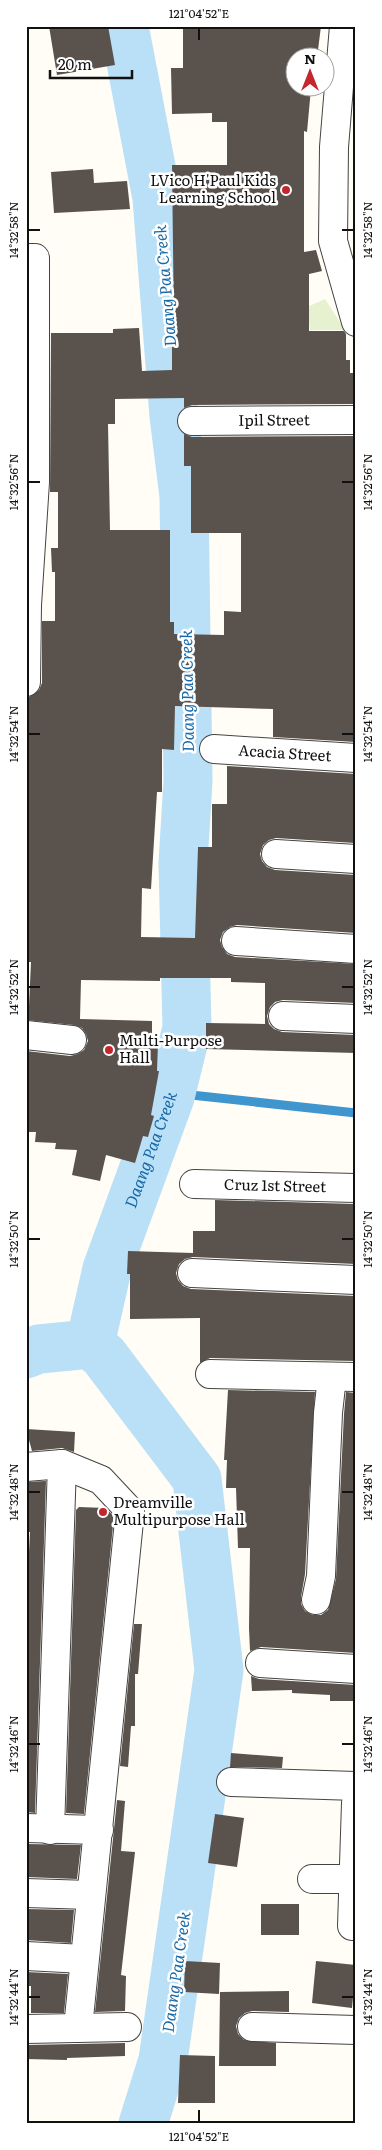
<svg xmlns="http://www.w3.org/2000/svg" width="382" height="2150" font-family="Literata,serif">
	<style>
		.pitch { fill: #e6f2cf }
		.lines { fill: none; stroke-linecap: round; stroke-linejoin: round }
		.stream { stroke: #3f96cf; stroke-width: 9 }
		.river { stroke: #b9e0f7; stroke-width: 49 }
		.building { fill: #5a524d }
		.minor-casing { stroke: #444; stroke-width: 30 }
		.minor { stroke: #fff; stroke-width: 28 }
		.ticks { fill: none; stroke: #111; stroke-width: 2 }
		.poi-dot { fill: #c4262e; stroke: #fff; stroke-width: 2 }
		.labels { text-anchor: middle; stroke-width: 5; stroke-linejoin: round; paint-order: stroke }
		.poi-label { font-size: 15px; fill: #111; stroke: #fff; text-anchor: start }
		.street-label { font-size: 15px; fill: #111; stroke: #fff }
		.water-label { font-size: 16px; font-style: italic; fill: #1768a6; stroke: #fff }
		.neatline { fill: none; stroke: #111; stroke-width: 2 }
		.ticks-label { font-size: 12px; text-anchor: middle; fill: #111 }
	</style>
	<rect width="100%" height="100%" fill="#fffdf5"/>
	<path class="pitch" d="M325,299L345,330H310L307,307Z"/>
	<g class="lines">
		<path class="stream" d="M170,1097L182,1094L356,1113"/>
		<g class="river">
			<path id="s1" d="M90,1344L107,1269L170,1097L187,1028L183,863L188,781L184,496L174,416L157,198L124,26"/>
			<path d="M90,1344L104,1356L197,1479L219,1670L163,2060L143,2124"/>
			<path d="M26,1354L39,1349L90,1344"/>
		</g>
	</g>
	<path class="building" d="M49,26H108L115,65L57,75Z
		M183,26H321L317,58H294V88H311L307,132L304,131V252L316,250L322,271L309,274V331H344L346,334V360H350V373H355L356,404L192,405L184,408V398L115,399V424H108L110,530H170V622H174V634L224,635V611L241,612V533H191V466H184V434L192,437L356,436V742L273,737V709L175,706L174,750L162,749V792H157L151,889L142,888L141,937L195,938L198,847H212V804H227V766L356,774L355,843L276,838L269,840L263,845L260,854L262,861L267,867L275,870L356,875V933L237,925L230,927L223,932L220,940L222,947L227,954L235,957L356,964V1003L283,1000L275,1002L270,1007L267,1016L269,1024L274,1029L282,1032L356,1035V1053L206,1049V1023L265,1024V983L231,982V978H160V981L81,980L80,1019L152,1021V1042L158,1043L157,1071H159L151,1115L154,1116L148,1137L143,1136L135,1163L106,1155L100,1181L72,1175L77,1150L55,1149L56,1143L35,1142L36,1132H26V1051L70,1056L78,1054L84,1050L88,1041L86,1034L82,1028L74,1025L26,1020V1006H29L31,962H26L27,703L29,697L39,690L42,683V621H55V572H52L51,548H58V492H50L51,333H113V329L139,328L142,371L172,370V327H174L172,165H227V122H212V113L172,114L171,68H183Z
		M93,169L94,183L127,181L130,209L54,213L51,172Z
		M215,1200L355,1204L356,1264L193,1257L185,1259L179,1264L176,1273L178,1280L183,1286L191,1289L356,1296V1361L210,1358L200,1363V1318L130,1319V1274H127L128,1251L193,1253V1231H215Z
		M228,1390L315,1392L305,1574L301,1597V1604L305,1611L313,1615H321L328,1610L336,1579L344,1414L346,1392L356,1393V1653L261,1647L250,1651L249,1628L250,1548H238L236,1488H226L227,1460H224Z
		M26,1429L75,1432L74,1452L62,1448L32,1451Z
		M46,1481L35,1813L26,1812L29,1659H26V1613L30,1532H27L26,1482Z
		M79,1507L105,1508L114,1516L84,1814L66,1813L76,1510Z
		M134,1624H142L138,1674H135V1726H131L128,1767L120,1766Z
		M251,1676L259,1679L356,1685V1701H330V1695L292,1693V1690L252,1691Z
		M231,1753L283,1757L282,1768L230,1767Z
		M117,1800L125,1801L121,1851L135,1852L121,1975L126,1976L125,2011L95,2012Z
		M215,1814L244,1818L237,1867L208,1863Z
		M26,1844L81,1845L77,1879L26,1877Z
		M261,1904H299V1935H261Z
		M26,1909L74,1910L71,1943L26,1940Z
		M185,1961L220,1963L219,1994L184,1992Z
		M316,1961L356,1965L352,2008L312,2003Z
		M26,1972L68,1974L64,2013H31V1986H26Z
		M289,1991V2012L252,2011L245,2013L239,2018L236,2026L238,2034L244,2040L276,2043V2066H219L220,1992Z
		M125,2043V2056L67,2058V2060L26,2059V2045Z
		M180,2055L215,2056V2103H178Z"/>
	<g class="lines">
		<g class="minor-casing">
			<g id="minor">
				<path d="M344,26L334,147L333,241L356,322"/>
				<path d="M26,258H35V482L27,605L26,682"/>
				<path id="s2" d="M192,421L356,420"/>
				<path id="s3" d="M214,749L356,758"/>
				<path d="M276,854L356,859"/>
				<path d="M236,941L356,949"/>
				<path d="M283,1016L356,1019"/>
				<path d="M26,1035L72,1040"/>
				<path id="s4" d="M194,1184L356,1188"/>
				<path d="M192,1273L356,1280"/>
				<path d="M210,1374L356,1377"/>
				<path d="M26,1467L62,1464L101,1480L130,1511L78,2028"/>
				<path d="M316,1600L321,1576L328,1413L332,1377"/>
				<path d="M260,1663L356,1669"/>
				<path d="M231,1782L356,1786"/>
				<path d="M26,1828L99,1830"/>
				<path d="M50,1830L62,1464"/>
				<path d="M312,1879H356"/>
				<path d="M26,1893L90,1895"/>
				<path d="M352,1926L356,1803"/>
				<path d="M26,1956L84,1959"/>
				<path d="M252,2027L356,2030"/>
				<path d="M26,2029L127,2027"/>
			</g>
		</g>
		<use href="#minor" class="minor"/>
	</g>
	<path class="ticks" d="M199,28V40M28,230H40M342,230H354M28,482H40M342,482H354M28,734H40M342,734H354M28,987H40M342,987H354M28,1239H40M342,1239H354M28,1492H40M342,1492H354M28,1744H40M342,1744H354M28,1997H40M342,1997H354M199,2110V2122"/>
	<g class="poi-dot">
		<circle cx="286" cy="190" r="5"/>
		<circle cx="109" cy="1050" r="5"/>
		<circle cx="103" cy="1512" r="5"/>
	</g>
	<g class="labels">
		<g class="poi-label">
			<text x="276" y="186" text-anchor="end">LVico H'Paul Kids<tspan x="276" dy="17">Learning School</tspan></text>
			<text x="119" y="1046">Multi-Purpose<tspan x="119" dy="17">Hall</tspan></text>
			<text x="113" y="1508">Dreamville<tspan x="113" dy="17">Multipurpose Hall</tspan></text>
		</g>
		<g class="street-label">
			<text dy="5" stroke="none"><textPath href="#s2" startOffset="82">Ipil Street</textPath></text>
			<text dy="5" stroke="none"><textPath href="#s3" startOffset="71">Acacia Street</textPath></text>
			<text dy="5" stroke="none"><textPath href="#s4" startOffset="81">Cruz 1st Street</textPath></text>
		</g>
		<g class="water-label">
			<text transform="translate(165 286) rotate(-95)" y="6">Daang Paa Creek</text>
			<text transform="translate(187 691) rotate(-91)" y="6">Daang Paa Creek</text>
			<text dy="6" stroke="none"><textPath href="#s1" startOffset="204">Daang Paa Creek</textPath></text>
			<text transform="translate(176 1972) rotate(-82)" y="6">Daang Paa Creek</text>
		</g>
	</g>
	<rect width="382" height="2150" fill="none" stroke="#ffffff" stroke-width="55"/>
	<g transform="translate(310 72)"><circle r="24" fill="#ffffff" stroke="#a0a0a0"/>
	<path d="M0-4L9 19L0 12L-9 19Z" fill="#c4262e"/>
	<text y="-8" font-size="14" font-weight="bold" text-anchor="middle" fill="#111111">N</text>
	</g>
	<path d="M50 70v8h82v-8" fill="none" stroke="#111111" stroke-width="2.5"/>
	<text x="58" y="70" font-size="15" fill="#111111" stroke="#ffffff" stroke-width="4" paint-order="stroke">20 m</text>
	<rect x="28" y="28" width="326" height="2094" class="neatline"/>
	<g class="ticks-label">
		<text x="199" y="18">121°04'52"E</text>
		<text transform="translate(14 230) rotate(-90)" y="4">14°32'58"N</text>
		<text transform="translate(368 230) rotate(-90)" y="4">14°32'58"N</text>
		<text transform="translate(14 482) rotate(-90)" y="4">14°32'56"N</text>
		<text transform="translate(368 482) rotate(-90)" y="4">14°32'56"N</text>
		<text transform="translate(14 734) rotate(-90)" y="4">14°32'54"N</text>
		<text transform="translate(368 734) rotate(-90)" y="4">14°32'54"N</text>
		<text transform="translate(14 987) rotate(-90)" y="4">14°32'52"N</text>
		<text transform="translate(368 987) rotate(-90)" y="4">14°32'52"N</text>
		<text transform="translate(14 1239) rotate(-90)" y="4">14°32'50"N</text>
		<text transform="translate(368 1239) rotate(-90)" y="4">14°32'50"N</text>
		<text transform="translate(14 1492) rotate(-90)" y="4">14°32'48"N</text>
		<text transform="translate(368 1492) rotate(-90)" y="4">14°32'48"N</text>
		<text transform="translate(14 1744) rotate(-90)" y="4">14°32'46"N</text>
		<text transform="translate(368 1744) rotate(-90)" y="4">14°32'46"N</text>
		<text transform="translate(14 1997) rotate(-90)" y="4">14°32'44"N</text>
		<text transform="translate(368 1997) rotate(-90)" y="4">14°32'44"N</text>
		<text x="199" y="2141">121°04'52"E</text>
	</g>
</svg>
